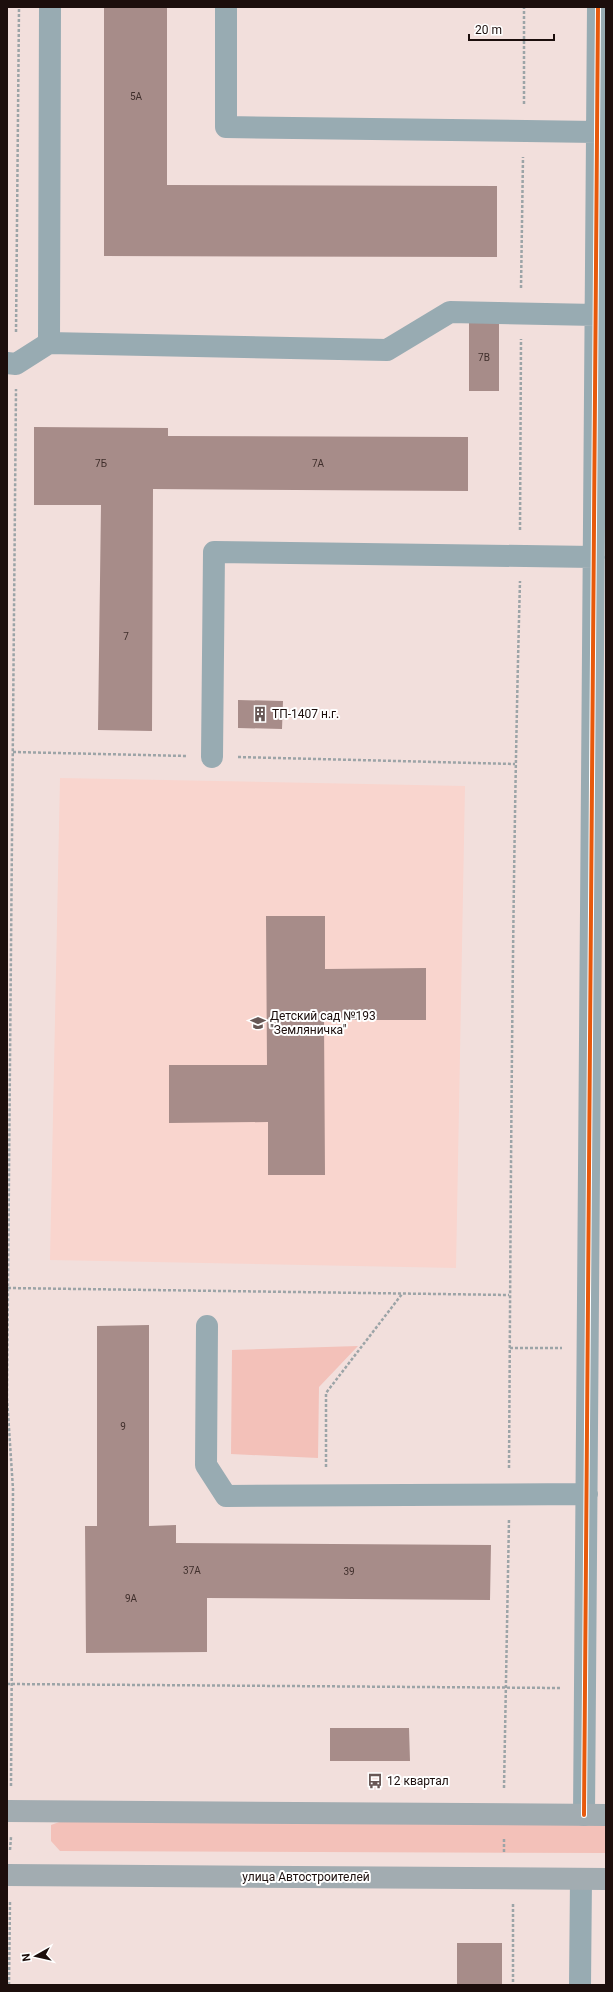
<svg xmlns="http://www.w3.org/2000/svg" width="613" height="1992" font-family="Roboto,sans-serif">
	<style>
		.built { fill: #f9d5ce }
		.green { fill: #f3c1b9 }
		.building { fill: #a78c89 }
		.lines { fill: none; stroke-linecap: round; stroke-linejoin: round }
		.path { stroke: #9ca4a7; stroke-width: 2.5; stroke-dasharray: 3 2; stroke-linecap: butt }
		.minor { stroke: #98abb2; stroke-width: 22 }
		.major { stroke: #a2acb1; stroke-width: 22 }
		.cycleway-casing { stroke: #fff; stroke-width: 6 }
		.cycleway { stroke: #e8590c; stroke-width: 4 }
		.labels { text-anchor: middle; stroke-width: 4; stroke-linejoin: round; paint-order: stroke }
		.number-label { font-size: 10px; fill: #3f2e2b }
		.poi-label { font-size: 12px; fill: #1c0e0c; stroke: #fff; text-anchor: start }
		.street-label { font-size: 12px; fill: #1c0e0c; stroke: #fff }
	</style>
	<rect width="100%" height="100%" fill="#f2dfdc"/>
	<path class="built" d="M60,778L465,786L456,1268L50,1260Z"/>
	<path class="green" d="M358,1346L319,1387L318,1458L231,1454L232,1350Z
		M62,1821L606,1825V1853L60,1851L51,1841V1825Z"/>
	<path class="building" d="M104,7H167V185L497,186V257L104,256Z
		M469,323H499V391H469Z
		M34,427L168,428V436L468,437V491L153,489L152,731L98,730L101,505H34Z
		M238,700L283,701L282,729L238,728Z
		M266,916H325V969L426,968V1020H324L325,1175H268V1122L169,1123V1065H267Z
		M149,1325V1526L176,1525V1543L491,1545L490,1600L207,1598V1652L86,1653L85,1526H97V1326Z
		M330,1728H409L410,1761H330Z
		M457,1943H502V1985H457Z"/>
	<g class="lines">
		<path class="path" d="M524,104V7
			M521,288L523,157
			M16,332L19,7
			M520,530L521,339
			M13,752L187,756
			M238,757L515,764
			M8,1288L509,1295
			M510,1348H562
			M326,1467V1393L402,1294
			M509,1468C511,1173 512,877 520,581
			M7,1684L560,1688
			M11,1786L13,1489L7,1398L16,389
			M504,1788L509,1519
			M10,1850L11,1837
			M504,1852V1839
			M513,1904V1985
			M9,1985L10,1901"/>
		<path class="minor" d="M226,7V127L597,132
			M49,343L50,7
			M7,363L16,364L49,343L387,350L450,312L596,315
			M212,757L214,552L594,557
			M207,1326L206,1465L226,1496L587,1494
			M584,1815L598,7
			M580,1985L581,1879"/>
		<path class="major" d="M7,1811L606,1815
			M7,1875L606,1879"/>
		<g class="cycleway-casing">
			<path id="cycleway" d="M584,1815L598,7"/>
		</g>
		<use href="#cycleway" class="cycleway"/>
	</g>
	<defs>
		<g id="building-bare" transform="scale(1.2)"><path d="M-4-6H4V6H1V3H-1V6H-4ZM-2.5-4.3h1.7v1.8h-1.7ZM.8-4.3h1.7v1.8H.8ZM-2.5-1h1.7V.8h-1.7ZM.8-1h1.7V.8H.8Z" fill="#675755" stroke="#fff" stroke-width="2.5" paint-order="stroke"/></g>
		<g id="school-bare" transform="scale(1.2)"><path d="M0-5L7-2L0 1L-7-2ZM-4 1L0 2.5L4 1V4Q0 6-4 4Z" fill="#675755" stroke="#fff" stroke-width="2.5" paint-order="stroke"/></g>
		<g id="bus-bare" transform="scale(1.2)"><path d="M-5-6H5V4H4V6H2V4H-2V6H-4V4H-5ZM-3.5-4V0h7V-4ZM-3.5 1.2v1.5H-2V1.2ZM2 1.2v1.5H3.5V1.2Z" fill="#675755" stroke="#fff" stroke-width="2.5" paint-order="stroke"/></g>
	</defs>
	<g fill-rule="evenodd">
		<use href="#building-bare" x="260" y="714"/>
		<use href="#school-bare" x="258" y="1023"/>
		<use href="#bus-bare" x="375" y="1781"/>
	</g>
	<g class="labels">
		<g class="number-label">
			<text x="136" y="100">5А</text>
			<text x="484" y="361">7В</text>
			<text x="101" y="467">7Б</text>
			<text x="318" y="467">7А</text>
			<text x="126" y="640">7</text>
			<text x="123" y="1430">9</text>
			<text x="192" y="1574">37А</text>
			<text x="349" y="1575">39</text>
			<text x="131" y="1602">9А</text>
		</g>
		<g class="poi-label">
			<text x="272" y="718">ТП-1407 н.г.</text>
			<text x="270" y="1020">Детский сад №193<tspan x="270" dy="14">"Земляничка"</tspan></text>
			<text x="387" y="1785">12 квартал</text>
		</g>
		<g class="street-label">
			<text x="306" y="1881">улица Автостроителей</text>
		</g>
	</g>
	<rect width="613" height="1992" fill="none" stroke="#1c0e0c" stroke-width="16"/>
	<g transform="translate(36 1956) rotate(262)" stroke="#ffffff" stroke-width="3" paint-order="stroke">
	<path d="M0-3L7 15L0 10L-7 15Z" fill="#1c0e0c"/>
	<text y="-6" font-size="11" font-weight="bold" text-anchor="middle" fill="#1c0e0c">N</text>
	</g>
	<path d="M469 34v6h85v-6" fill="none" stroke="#1c0e0c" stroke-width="2"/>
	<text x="475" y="34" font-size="12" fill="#1c0e0c" stroke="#ffffff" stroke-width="3" paint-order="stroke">20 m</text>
</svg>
